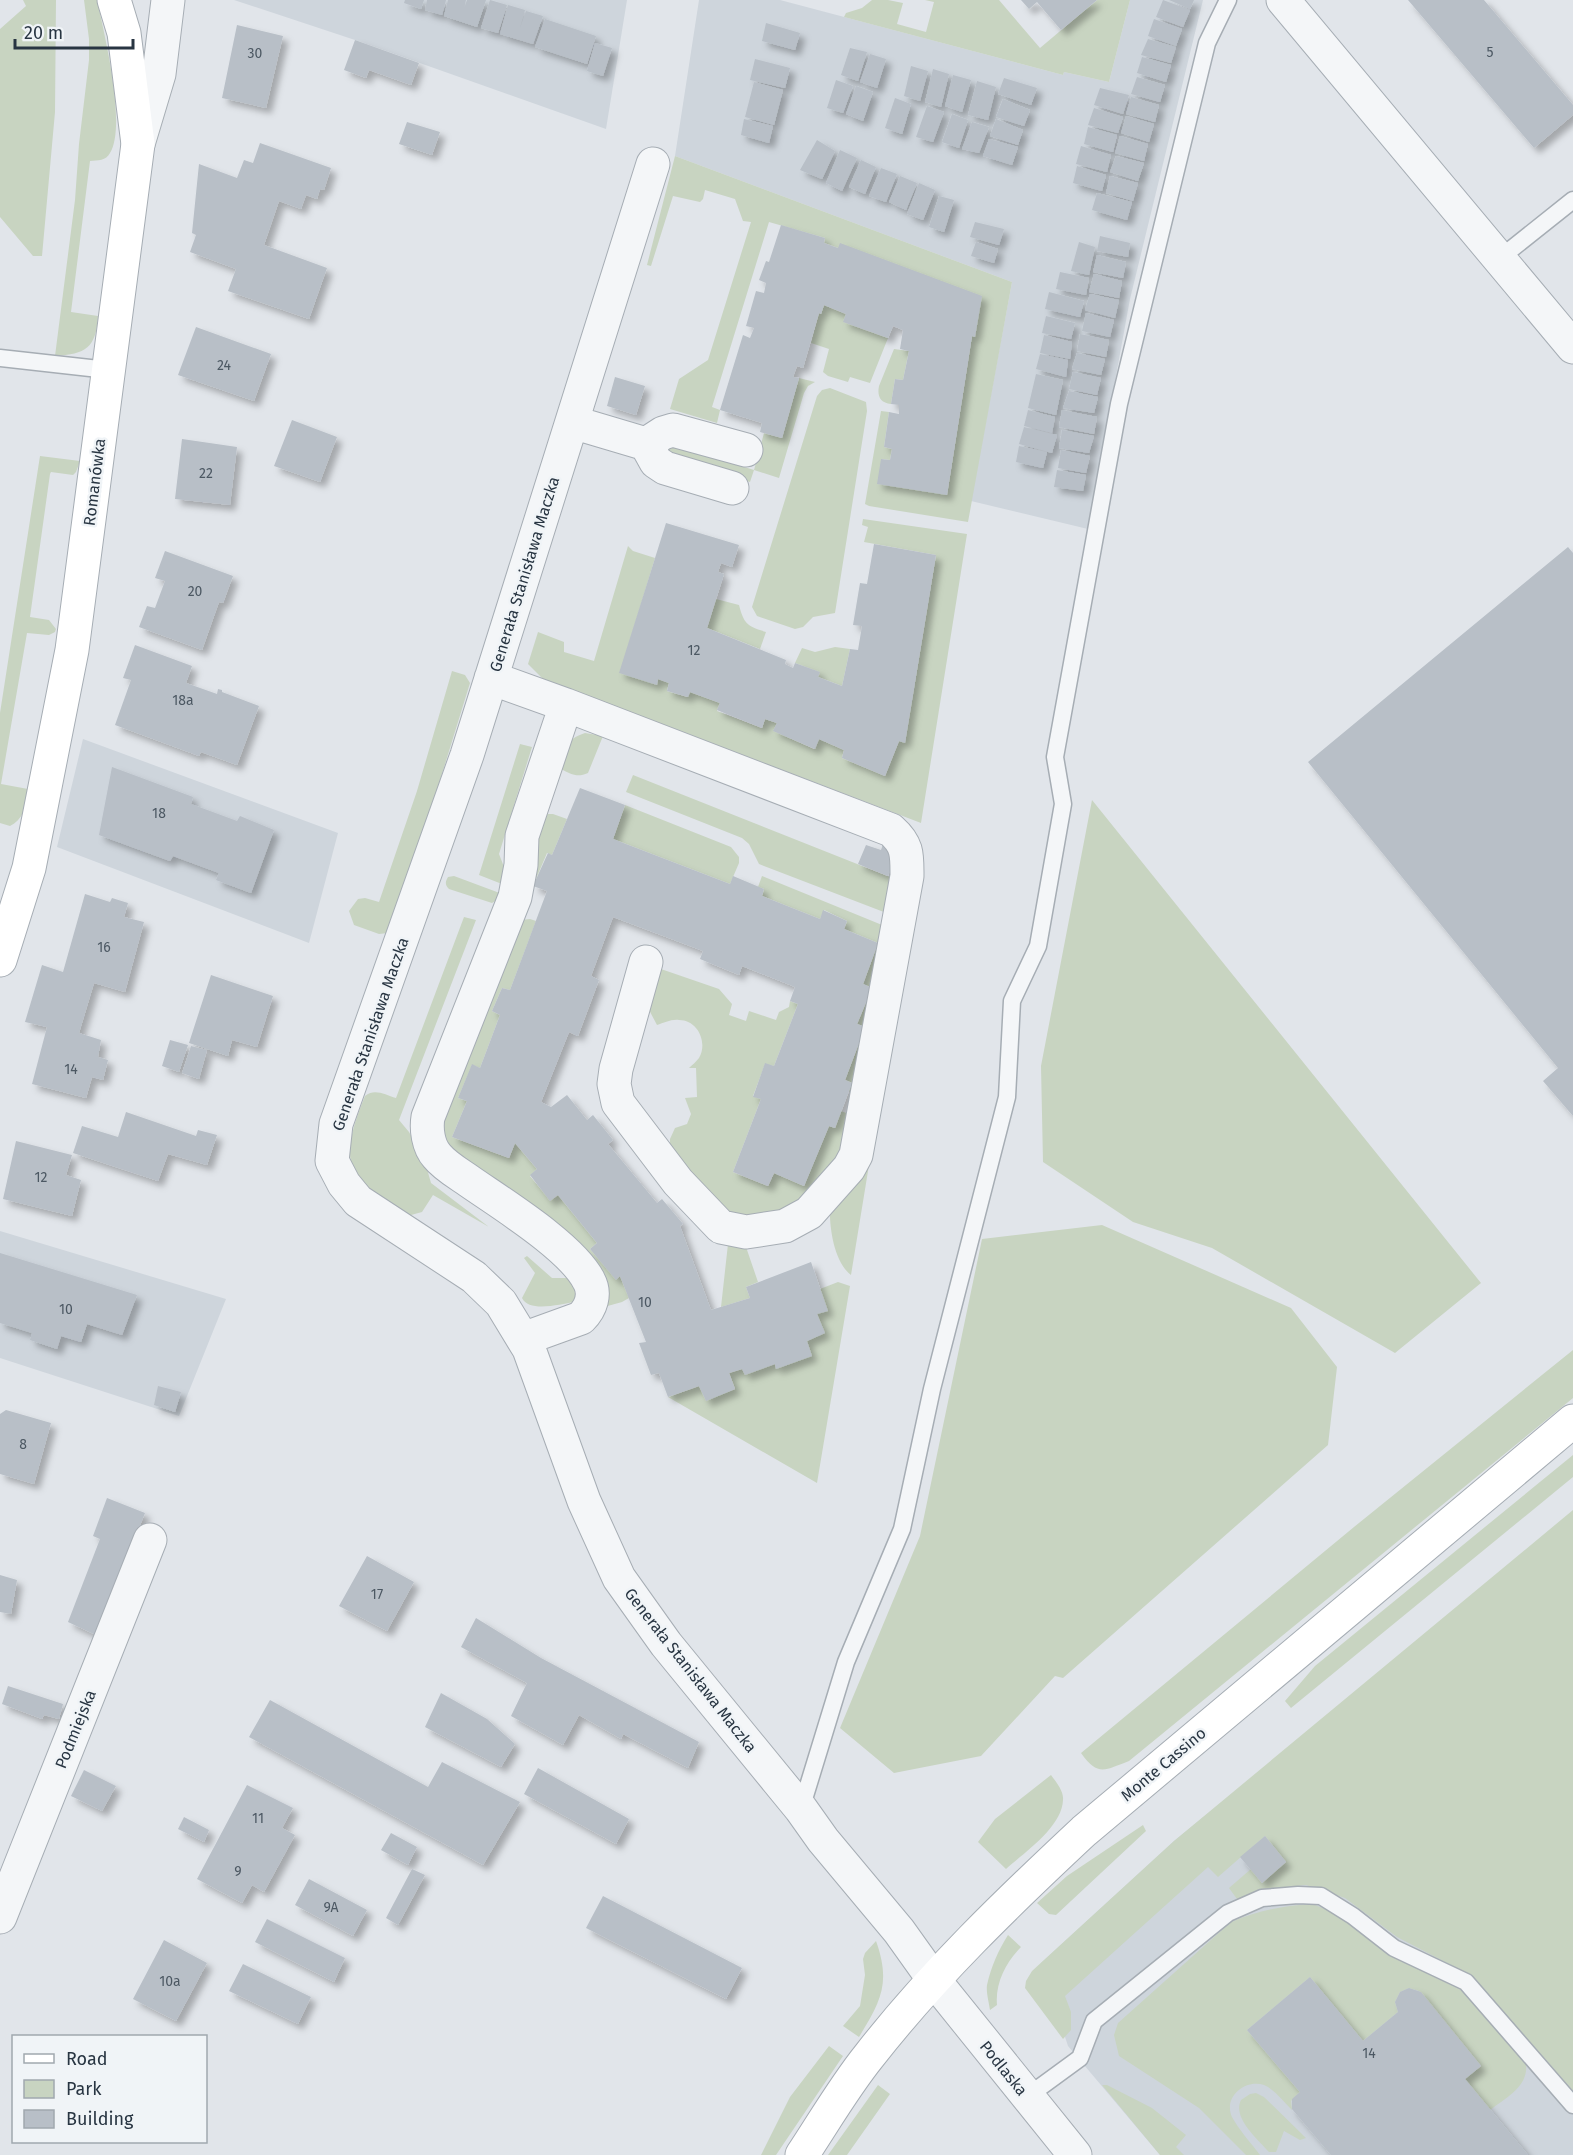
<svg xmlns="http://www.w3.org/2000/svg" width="1573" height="2155" font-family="'Fira Sans',sans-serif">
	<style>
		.built { fill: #ced5dc }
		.green { fill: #c8d4c1 }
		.building { fill: #b8bfc7; filter: url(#shadow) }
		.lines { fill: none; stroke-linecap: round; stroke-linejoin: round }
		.lane-casing { stroke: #a6adb4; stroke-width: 19 }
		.street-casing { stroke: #a6adb4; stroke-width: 35 }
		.secondary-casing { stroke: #a6adb4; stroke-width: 35 }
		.lane { stroke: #f4f6f8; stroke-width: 16 }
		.street { stroke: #f4f6f8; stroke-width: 33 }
		.secondary { stroke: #fff; stroke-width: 33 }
		.labels { text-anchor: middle; stroke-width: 5; stroke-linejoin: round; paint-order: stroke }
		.number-label { font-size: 14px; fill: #4c5863 }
		.street-label { font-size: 16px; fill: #283542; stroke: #f0f4f7 }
	</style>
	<defs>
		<filter id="shadow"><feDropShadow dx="5.5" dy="5.5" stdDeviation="3" flood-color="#0004"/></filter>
	</defs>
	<rect width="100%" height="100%" fill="#e1e5ea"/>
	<path class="built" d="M234,0H627L606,129L355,40Z
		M699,0H780L1063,75L1064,72L1109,82L1130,0H1203L1130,299L1088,529L971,501L1012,282L675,156Z
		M83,739L338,833L309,943L57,847Z
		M0,1231L226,1299L179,1416L0,1358Z
		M1259,1772L1479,1982L1573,2091V2155H1160L1068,2046L1041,1963L1174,1841Z"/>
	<path class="green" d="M23,0H56L55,112L42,256H33L0,217V29L26,6Z
		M84,0H97C104,33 127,125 110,153C106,161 98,160 90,161L71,312L98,316C96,348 86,354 55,356L75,200L79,144L89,60V39Z
		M872,0H888L903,3L897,24L926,32L934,2L925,0H999L1040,48L1097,0H1130L1109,82L1064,72L1063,75L844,17L846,13L862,8Z
		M675,156L1012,282L968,522L869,506L865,504L881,411L889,412L884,447L892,449L890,460L881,459L947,495L972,336L975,337L838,248L824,243L825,238L769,222L712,407L720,410L717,423L670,409L679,379L708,360L751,222L743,221L735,199L705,190L703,199L700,202L673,196L651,266L647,265Z
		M824,305L846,314L844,322L888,338L870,383L850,377L848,382L828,376L823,372L829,349L811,343L819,313L821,314Z
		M894,349L909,351L903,380L895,379L891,404C880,403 877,396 879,386Z
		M799,378L815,382L808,386L804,393L779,478L754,470L750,482L668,456L665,447L669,444L754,470L764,433L782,438Z
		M830,388L866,402L867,411L835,613L813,617L803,627L795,629L757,616L752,607L817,396L822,390Z
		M40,456L80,461L76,472L73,475L51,472L50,474L30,617L49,620L56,629L55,632L49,635L27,633L1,784L28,789C29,803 23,820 10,826L0,823V713Z
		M863,519L967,534L921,823L636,714L547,683L528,664L538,632L564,642V652L594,661L628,546L633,551L655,558L620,673L657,684L658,679L669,683L667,691L687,697L690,692L720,703L717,711L762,728L765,719L777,723L774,731L814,749L819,739L844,750L842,758L885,776L899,741L905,742L936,555L864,542L868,527L862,525Z
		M716,599L739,605C744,624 747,626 766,632L760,649L707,628Z
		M835,647L850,649L842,686L818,677L819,672L795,663L802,648L815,652Z
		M452,671L465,675L470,683L425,829L388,933L379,934L354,925L349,911L358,899L365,898L379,902L417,791Z
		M585,733L603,736L588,773C577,778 571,774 561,769C565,750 564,740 585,733Z
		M520,744L532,747L499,854L506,872L507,886L479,875Z
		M633,775L900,881L889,914L759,864L749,844L742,838L626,792Z
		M1092,800L1481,1283L1395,1353L1212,1248L1133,1222L1043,1162L1041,1066Z
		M625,805L731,847L739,857V863L730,884L613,839Z
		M548,814H553L567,819L552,855L547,853L533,886L530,872L543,817Z
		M454,876L505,895L492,903L449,889C445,885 445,882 448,877Z
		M762,876L887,927L859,1096L849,1091L852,1083L845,1080L865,1027L857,1024L872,988L863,984L878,943L844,929L847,921L824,910L820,919L762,896L764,889L758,887Z
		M464,917L476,920L399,1120L409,1132L425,1162L431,1183L489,1227L433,1195L422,1212L411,1215H405C393,1206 378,1198 366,1188C337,1163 354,1124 365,1096C375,1088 385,1095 396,1098Z
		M530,919L536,921L510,990L502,988L492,1011L500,1015L480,1068L472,1065L458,1098L467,1101L452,1137L509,1158L515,1143L537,1169L530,1176L550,1200L558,1195L597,1243L590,1249L616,1279L620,1276L629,1298L622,1302L604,1307L445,1148L439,1115L521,920Z
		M658,968L719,989L732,1004L729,1015L746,1021L749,1011L776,1020L779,1012L789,1007L790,1001L798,1004L774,1066L765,1064L753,1096L761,1099L733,1172L768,1186L774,1173L804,1186L829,1126L835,1128L841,1111L854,1116L851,1143L796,1208L741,1218L722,1214L670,1148V1139L675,1128L687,1124L691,1114L685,1098L697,1097L696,1068H689C692,1065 696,1062 699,1058C708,1043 698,1020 679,1020C671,1019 664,1023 657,1025L648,1008Z
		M869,1165L851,1275C834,1262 829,1227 830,1206Z
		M1102,1225L1291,1308L1337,1367L1328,1445L1063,1678L1055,1676L981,1756L894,1773L840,1728L920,1536L982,1239Z
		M728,1244L746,1247L758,1282L746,1287L750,1298L721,1307Z
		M527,1256L552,1278H573L579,1288L574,1302C561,1304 529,1313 522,1298L535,1273L524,1258Z
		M838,1282L850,1286L817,1483L668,1397L699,1386L706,1400L735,1389L729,1373L742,1369L775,1364L776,1368L807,1341L824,1333L817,1314L820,1289Z
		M1573,1350V1398L1129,1761C1105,1770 1098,1777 1081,1753L1354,1527Z
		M1573,1455V1477L1291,1708L1285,1701L1315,1666Z
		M1573,1510V2091L1472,1976L1397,1937L1345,1898L1306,1885L1279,1888L1237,1899L1229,1888L1251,1869L1262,1883L1286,1862L1265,1836L1218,1877L1208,1867L1065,1996L1071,2012V2030L1063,2039L1025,1988L1026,1981L1032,1971L1174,1841Z
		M1051,1775C1056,1782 1064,1791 1063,1800C1062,1827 1025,1852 1006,1869L978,1842L995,1819Z
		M1143,1825L1146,1831L1056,1915L1049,1914L1037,1903L1067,1876Z
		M1313,1904L1334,1913L1390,1954L1463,1991L1526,2063C1529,2086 1507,2097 1490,2110L1465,2079L1481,2066L1419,1991L1409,1988L1400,1992L1395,2002L1398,2012L1363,2041L1310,1977L1247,2030L1300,2092L1291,2101L1292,2110C1284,2102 1274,2089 1264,2085C1245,2079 1223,2097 1232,2117C1239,2130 1251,2143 1260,2155H1246L1199,2108L1119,2056L1114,2035L1118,2023L1231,1922C1257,1911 1285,1905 1313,1904Z
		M1008,1935L1021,1947C1006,1962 995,1983 997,2005L990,2010C989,2003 986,1992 987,1985C991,1967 998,1951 1008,1935Z
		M876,1941C891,1983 881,2001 859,2037L843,2026L860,2006L865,1975L863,1959L865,1953Z
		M829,2046L843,2056L776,2155H761L790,2097Z
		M878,2085L890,2094L847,2155H828Z
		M1102,2085H1107L1152,2108L1186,2135L1176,2147L1184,2155H1160Z
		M1256,2093L1264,2097L1306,2138L1300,2140L1284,2131L1276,2152H1269C1258,2139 1232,2118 1241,2100L1250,2094Z"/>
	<path class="building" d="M405,0H424L421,9L404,3Z
		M427,0H446L442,15L425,10Z
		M448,0H466L464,9L467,0H486L477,27L444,16Z
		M490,0L507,5L498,33L481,28Z
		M1021,0H1097L1061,30L1037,2L1029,9Z
		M1163,0L1190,10L1183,27L1156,17Z
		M1169,0H1194L1190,9Z
		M1408,0H1484L1573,105V115L1534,148Z
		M508,5L525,10L520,28L526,11L543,16L533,44L500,34Z
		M545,19L596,36L587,64L535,47Z
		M1154,19L1182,29L1176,46L1148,36Z
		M766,23L800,33L795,50L762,41Z
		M237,25L283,36L266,108L222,98Z
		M1148,39L1176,47L1171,63L1141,55Z
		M355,40L419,63L411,85L369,70L366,78L344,70Z
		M595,43L612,48L603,76L587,71Z
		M850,48L867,52L858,81L841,75Z
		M870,54L886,59L877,88L860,82Z
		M1142,57L1171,65L1166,82L1137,73Z
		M755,59L790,68L785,88L750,80Z
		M911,66L928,71L920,101L904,96Z
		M933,69L949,74L941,107L925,102Z
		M953,75L971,80L962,112L945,106Z
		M1137,77L1165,85L1160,102L1131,94Z
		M1004,78L1037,88L1031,105L998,94Z
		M836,80L853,86L843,113L827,108Z
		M977,81L996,87L988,120L968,115Z
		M754,82L783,90L774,125L745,117Z
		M856,86L873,92L863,121L846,114Z
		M1100,88L1129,95L1123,114L1094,105Z
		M1131,97L1159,105L1155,122L1126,114Z
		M895,98L911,104L902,134L885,128Z
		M1003,99L1030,110L1024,126L996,117Z
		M927,106L944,112L933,142L916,137Z
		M1094,108L1123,117L1118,133L1088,125Z
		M952,114L968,120L959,148L942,142Z
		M1126,116L1154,124L1149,142L1121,133Z
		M744,119L773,126L769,143L741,135Z
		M996,119L1023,130L1018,145L990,136Z
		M407,122L440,132L432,155L399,144Z
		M972,122L989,127L979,153L962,149Z
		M1088,127L1117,135L1113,152L1084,144Z
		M1120,136L1148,144L1144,161L1115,153Z
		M989,139L1018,147L1012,165L983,156Z
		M817,140L835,151L822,179L800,170Z
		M260,143L331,168L324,190L320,189L317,199L306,195L301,209L279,201L264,245L327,268L309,319L228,291L236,269L190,252L196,235L192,233L199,164L237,178L244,160L253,163Z
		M1081,146L1111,155L1107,172L1076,164Z
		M840,150L857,158L842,191L826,183Z
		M1116,156L1144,163L1138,181L1110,172Z
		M861,160L876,167L865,194L849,187Z
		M1077,166L1106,175L1102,191L1073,183Z
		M881,168L897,174L886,202L869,196Z
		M900,176L917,183L906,210L889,202Z
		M1110,176L1138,183L1133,201L1106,193Z
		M919,183L935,190L923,220L907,214Z
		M1097,193L1132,202L1127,220L1092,210Z
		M939,196L954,200L944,232L929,227Z
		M975,222L1004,229L999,245L970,237Z
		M781,225L825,238L824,243L838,248L840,243L982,296L975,337L972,336L947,495L877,484L881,459L890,460L892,449L884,447L889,412L899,414V405L891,404L895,379L903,380L909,351L900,349L903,330L893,326L888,338L843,322L846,314L824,305L821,314L819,313L803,368L797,366L793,377L799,378L782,438L760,432L762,423L720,410L743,335L750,338L754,328L746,326L756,291L764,293L766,283L759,280L766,261L769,262Z
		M1100,236L1130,243L1128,257L1097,251Z
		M976,242L998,249L994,263L971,256Z
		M1079,242L1095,247L1089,275L1071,271Z
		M1097,255L1126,262L1123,278L1093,272Z
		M1060,272L1089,278L1086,295L1056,289Z
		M1094,274L1122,281L1119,298L1089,292Z
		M1049,292L1084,301L1080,317L1045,309Z
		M1090,294L1119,300L1115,318L1085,310Z
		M1086,313L1114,320L1110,337L1082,331Z
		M1046,316L1075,323L1071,339L1042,333Z
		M196,327L271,354L254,401L178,375Z
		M1080,334L1109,340L1106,357L1077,351Z
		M1044,335L1072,342L1070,359L1040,353Z
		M1077,353L1105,359L1101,375L1072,369Z
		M1040,354L1068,360L1066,377L1036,369Z
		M1073,372L1101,378L1097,395L1069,389Z
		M1036,374L1063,380L1056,415L1028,408Z
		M615,377L645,386L636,415L607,406Z
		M1069,391L1098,397L1094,413L1063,408Z
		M1028,410L1055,417L1052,433L1024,426Z
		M1062,410L1097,417L1094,434L1059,427Z
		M292,420L337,437L320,482L274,466Z
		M1024,427L1057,435L1052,453L1019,444Z
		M1062,430L1094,436L1089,453L1059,448Z
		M182,439L237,447L230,505L175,499Z
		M1019,446L1047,452L1043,468L1016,462Z
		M1061,450L1090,456L1086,473L1058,468Z
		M1057,470L1086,475L1083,491L1054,487Z
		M666,523L739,545L732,567L721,563L718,572L724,574L707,628L786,660L785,664L793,668L795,663L820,672L818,677L842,686L850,649L858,650L862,626L853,625L860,583L867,584L874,544L936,555L905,743L899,741L885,776L842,758L844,750L819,739L815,749L773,731L777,723L765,719L762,728L717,710L720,703L690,692L688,697L667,691L669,683L658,679L657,685L619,673Z
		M1568,547L1573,553V1116L1543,1081L1558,1068L1308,762Z
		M165,551L233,576L223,603L219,602L202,650L139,627L147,606L155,608L165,581L155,578Z
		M135,645L192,666L186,683L217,694L218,689L222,690V692L259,706L237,765L201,752L199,756L115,725L131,680L123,678Z
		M112,767L193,797L191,804L237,821L240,816L274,830L251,893L216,880L219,873L173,856L170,861L99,835Z
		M580,788L625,805L613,839L730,884L733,876L764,889L762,896L820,919L823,910L847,921L844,929L878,943L863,984L872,988L857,1024L865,1027L845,1080L852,1083L835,1128L829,1126L804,1186L774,1173L768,1186L733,1172L761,1099L753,1097L765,1063L774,1066L798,1004L790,1001L795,987L742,966L739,975L700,959L703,951L613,917L591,976L599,980L578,1036L569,1032L541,1102L551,1107L567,1095L587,1120L593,1115L613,1140L608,1144L657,1203L662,1199L683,1224L680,1226L711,1310L750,1298L746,1287L811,1262L828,1311L817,1314L825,1333L807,1341L812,1356L776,1369L775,1364L745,1375L742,1369L729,1373L735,1389L706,1401L699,1386L668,1397L659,1373L651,1375L639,1343L646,1342L620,1276L616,1280L590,1249L597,1243L558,1195L550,1201L530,1175L537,1169L515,1143L509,1158L452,1137L467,1101L458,1098L472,1064L480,1068L500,1015L492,1011L502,988L510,990L547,891L533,886L548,853L552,855Z
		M883,844L898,850L888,876L858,864L866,845L881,850Z
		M85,894L110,902L112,898L128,903L124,917L144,922L125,992L94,983L79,1033L101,1040L98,1057L108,1060L103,1080L92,1077L86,1098L32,1084L47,1027L25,1022L42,965L63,972Z
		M211,975L273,996L257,1047L232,1040L228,1056L189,1043Z
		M170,1040L188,1045L179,1072L162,1066Z
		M191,1046L207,1050L199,1079L182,1073Z
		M126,1112L196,1136L198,1130L217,1135L207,1165L168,1154L158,1181L73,1153L82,1126L118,1137Z
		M16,1141L72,1155L66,1175L81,1180L72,1216L3,1199Z
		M0,1253L137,1295L122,1335L87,1324L81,1342L61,1336L57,1349L30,1340L32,1333L0,1323Z
		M158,1386L181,1392L175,1412L154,1405Z
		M6,1410L51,1423L34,1484L0,1474V1414Z
		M107,1498L145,1513L96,1635L68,1622L100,1539L93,1536Z
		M367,1556L414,1582L387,1631L339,1606Z
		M0,1575L17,1580L11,1614L0,1612Z
		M476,1618L541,1658L699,1742L688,1768L623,1734L621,1739L579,1715L563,1745L511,1716L527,1683L461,1647Z
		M8,1686L63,1704L59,1719L44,1715L42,1719L2,1704Z
		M441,1693L487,1719L515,1744L501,1767L425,1727Z
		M270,1700L428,1787L442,1762L520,1802L483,1865L249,1737Z
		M538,1768L629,1819L616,1844L524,1794Z
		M84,1770L116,1786L102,1811L71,1796Z
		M247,1785L293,1808L282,1828L295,1835L264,1892L252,1885L242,1903L197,1879Z
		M184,1817L209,1830L204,1842L178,1829Z
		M391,1833L417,1847L408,1865L381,1850Z
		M1265,1836L1286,1862L1262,1883L1240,1857Z
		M412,1869L425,1875L398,1925L386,1918Z
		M309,1879L367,1910L353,1936L295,1905Z
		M603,1896L742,1968L726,1999L586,1928Z
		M267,1919L345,1958L334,1982L255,1942Z
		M164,1940L207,1963L176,2021L133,1999Z
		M243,1964L311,1997L298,2024L229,1991Z
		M1310,1977L1363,2041L1398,2012L1395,2002L1400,1992L1409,1988L1421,1992L1481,2066L1465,2079L1528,2155H1331L1292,2109V2099L1300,2092L1247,2030Z"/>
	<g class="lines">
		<g class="lane-casing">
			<path id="lane" d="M1499,259L1573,200
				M0,358L108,370
				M801,1809L846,1662L902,1529L932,1389L1007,1097L1012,1001L1038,946L1063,804L1055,757L1119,404L1207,43L1228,0
				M1028,2096L1080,2058L1094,2021L1228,1913L1262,1898L1298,1895L1321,1896L1353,1916L1394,1948L1466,1982L1573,2105"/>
		</g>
		<g class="street-casing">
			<path id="street" d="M1283,0L1573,347
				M138,144L159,74L168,0
				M653,164L467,755L336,1124L332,1161L344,1184L358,1201L474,1277L501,1303L529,1349L584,1501L619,1578L666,1644L801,1809L823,1840L899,1931L934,1980L1075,2155
				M572,422L646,444L656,462L665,468L732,488
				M646,444L663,433L673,430L746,450
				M491,678L566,705L522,836L521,865L515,897L428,1117C426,1129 428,1146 437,1156C445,1166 459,1174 469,1181C502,1204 572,1247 589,1281C596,1294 591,1308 581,1318L523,1339
				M566,705L891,830C908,845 907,855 907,876L856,1155L849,1168L809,1213L785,1226L746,1232L721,1227L678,1182L618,1103L614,1084L616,1069L646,962
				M0,1917L150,1540"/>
		</g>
		<g class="secondary-casing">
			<path id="secondary" d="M0,960L29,868L72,650L138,144L124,33L114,0
				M802,2155C824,2122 844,2087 869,2056C933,1974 1008,1902 1084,1831L1573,1421"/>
		</g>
		<use href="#lane" class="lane"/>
		<use href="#street" class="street"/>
		<use href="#secondary" class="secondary"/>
	</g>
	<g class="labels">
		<g class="number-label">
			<text x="1490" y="57">5</text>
			<text x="255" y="58">30</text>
			<text x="224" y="370">24</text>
			<text x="206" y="478">22</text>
			<text x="195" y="596">20</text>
			<text x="694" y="655">12</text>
			<text x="183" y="705">18a</text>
			<text x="159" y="818">18</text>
			<text x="104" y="952">16</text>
			<text x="71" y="1074">14</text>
			<text x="41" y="1182">12</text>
			<text x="645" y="1307">10</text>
			<text x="66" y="1314">10</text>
			<text x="23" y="1449">8</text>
			<text x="377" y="1599">17</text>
			<text x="258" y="1823">11</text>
			<text x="238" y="1876">9</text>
			<text x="331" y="1912">9A</text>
			<text x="170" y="1986">10a</text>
			<text x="1369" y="2058">14</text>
		</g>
		<g class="street-label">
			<text transform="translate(94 482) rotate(-83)" y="6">Romanówka</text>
			<text transform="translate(524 574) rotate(-73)" y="6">Generała Stanisława Maczka</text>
			<text transform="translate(370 1034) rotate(-71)" y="6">Generała Stanisława Maczka</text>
			<text transform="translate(691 1670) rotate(52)" y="6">Generała Stanisława Maczka</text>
			<text transform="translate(75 1729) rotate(-68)" y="6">Podmiejska</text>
			<text transform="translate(1163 1764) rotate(-40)" y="6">Monte Cassino</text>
			<text transform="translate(1004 2068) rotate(51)" y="6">Podlaska</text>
		</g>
	</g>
	<rect x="12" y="2035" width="195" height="108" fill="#f0f4f7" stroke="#a0a8af" stroke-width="1.5"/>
	<rect x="24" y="2054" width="30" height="9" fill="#ffffff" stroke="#a0a8af" stroke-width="1.5"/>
	<text x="66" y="2065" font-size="18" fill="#283542">Road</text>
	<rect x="24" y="2080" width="30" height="18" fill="#c8d4c1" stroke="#a0a8af" stroke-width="1.5"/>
	<text x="66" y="2095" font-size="18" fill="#283542">Park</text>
	<rect x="24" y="2110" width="30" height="18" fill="#b8bfc7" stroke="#a0a8af" stroke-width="1.5"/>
	<text x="66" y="2125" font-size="18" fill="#283542">Building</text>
	<path d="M15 39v9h118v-9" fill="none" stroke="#283542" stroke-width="3"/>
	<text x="24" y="39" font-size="18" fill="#283542" stroke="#f0f4f7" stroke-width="4.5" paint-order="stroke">20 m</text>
</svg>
